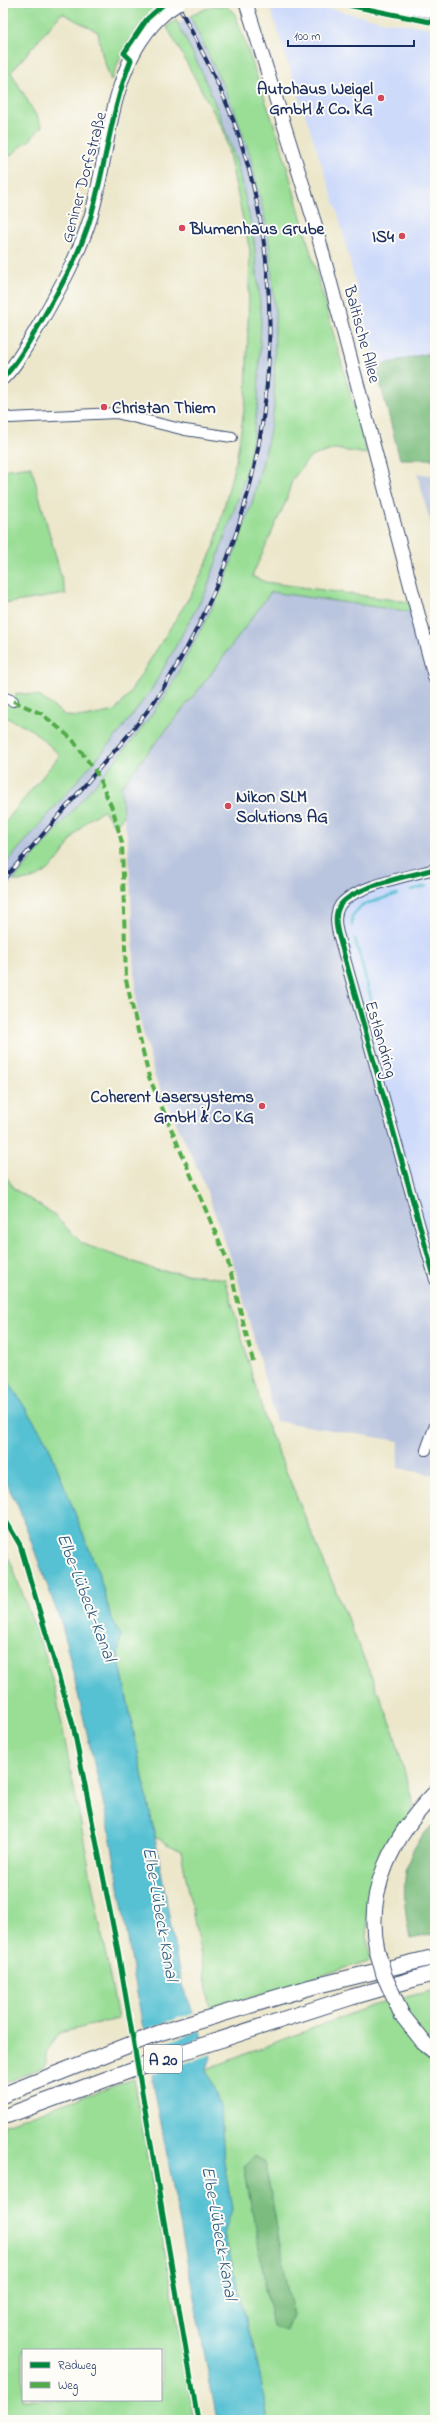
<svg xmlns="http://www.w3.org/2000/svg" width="438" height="2423" font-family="'Indie Flower',sans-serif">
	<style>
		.built { fill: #cedafa }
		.industrial { fill: #b9c4de }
		.green { fill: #9ade96; stroke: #5a867a; fill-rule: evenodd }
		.forest { fill: #7bbd7f; stroke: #4b766e }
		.water { fill: #57c1d3; stroke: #397898 }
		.pier { fill: #ece7cb }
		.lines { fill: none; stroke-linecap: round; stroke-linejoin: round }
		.stream { stroke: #57c1d3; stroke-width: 2.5 }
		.minor-casing { stroke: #3a4b6e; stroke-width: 12 }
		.major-casing { stroke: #3a4b6e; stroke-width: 15 }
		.highway-casing { stroke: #3a4b6e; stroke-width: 17 }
		.minor { stroke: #fff; stroke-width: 10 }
		.major { stroke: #fff; stroke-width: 13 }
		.highway { stroke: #fff; stroke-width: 15 }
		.rail-casing { stroke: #1b2f5e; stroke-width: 4 }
		.rail { stroke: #fdfcf7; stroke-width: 2.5; stroke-dasharray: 8; stroke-linecap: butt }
		.major-bridge-casing { stroke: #3a4b6e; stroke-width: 15; stroke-linecap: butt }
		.highway-bridge-casing { stroke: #3a4b6e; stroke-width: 17; stroke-linecap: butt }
		.major-bridge { stroke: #fff; stroke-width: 13 }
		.highway-bridge { stroke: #fff; stroke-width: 15 }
		.quiet { stroke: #52ab49; stroke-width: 4; stroke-dasharray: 8 4; stroke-linecap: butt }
		.cycleway-casing { stroke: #fdfcf7; stroke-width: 8 }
		.cycleway { stroke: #00873e; stroke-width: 5 }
		.poi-dot { fill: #d1495b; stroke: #fdfcf7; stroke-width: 1.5 }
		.labels { text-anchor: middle; stroke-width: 4; stroke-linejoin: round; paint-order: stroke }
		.shield { fill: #fdfcf7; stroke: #5f6c8c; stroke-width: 1 }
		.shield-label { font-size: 16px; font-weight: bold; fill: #1b2f5e }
		.poi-label { font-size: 17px; font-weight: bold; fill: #1b2f5e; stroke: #fdfcf7; text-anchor: end }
		.street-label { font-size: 17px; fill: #1b2f5e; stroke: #fdfcf7 }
		.water-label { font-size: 18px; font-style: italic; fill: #2d5b81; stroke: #fdfcf7 }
	</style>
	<rect width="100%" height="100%" fill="#fdfcf7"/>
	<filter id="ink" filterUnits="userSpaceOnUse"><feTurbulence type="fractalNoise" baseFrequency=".025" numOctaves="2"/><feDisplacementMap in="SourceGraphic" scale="8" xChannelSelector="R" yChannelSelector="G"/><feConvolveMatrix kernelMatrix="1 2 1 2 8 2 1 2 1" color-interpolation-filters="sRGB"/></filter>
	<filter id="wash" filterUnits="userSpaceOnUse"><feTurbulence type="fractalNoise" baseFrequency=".012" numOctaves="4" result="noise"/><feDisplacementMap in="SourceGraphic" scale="16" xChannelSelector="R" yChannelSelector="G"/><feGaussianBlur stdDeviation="0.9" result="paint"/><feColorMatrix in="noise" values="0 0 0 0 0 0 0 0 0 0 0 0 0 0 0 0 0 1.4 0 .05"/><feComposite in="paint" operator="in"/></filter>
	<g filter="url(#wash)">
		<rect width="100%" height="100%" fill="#ece7cb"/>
		<path class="built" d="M274,3H306L386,22L435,28V359L433,352L376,366L339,217L270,8Z
			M435,869V1280L339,937V906L347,897Z"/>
		<path class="industrial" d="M190,16L234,109L250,156L268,232L275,313L274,407L266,450L252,503L222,589L166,695L135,737L3,892V867L118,734L152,689L206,591L242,487L261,315L253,232L237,164L221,118L201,70L178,24Z
			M417,473L435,476V540Z
			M271,592L412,612L435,698V869L359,891L336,918L435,1280V1475L398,1468L399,1441L276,1421L236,1272L202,1178L155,1077L137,1009L128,841L121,799V787L207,679Z"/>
		<path class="green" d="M3,3H160C133,28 124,47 111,81L102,54L98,32L62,13L11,72L42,126L31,139L3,161Z
			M212,6H226L235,14L280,142L367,454L335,449L310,457L292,480L286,501L252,576L265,582L409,602L412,612L271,592L207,679L121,786L123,817L115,826L104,811C62,827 67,883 13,881L135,737L166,695L222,589L252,503L266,450L274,407L275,313L268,232L250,156L234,109L190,16Z
			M176,20L201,70L221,118L237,164L253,232L261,315L258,402L250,457L242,487L206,591L152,689L118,734L3,867V825L60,755L32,730L3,716V702L12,705L17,693L39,696L66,716L85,717L115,711L127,697L192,593L214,547L237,456L246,397L250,251L224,131L167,27Z
			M31,466L66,594L9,603L3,601V470Z
			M3,1171L14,1189L53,1214L83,1244L156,1270L225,1279L266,1423L392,1726L414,1807L368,1916L367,1940L371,1960L211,2010L181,1851L155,1837L118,1654L121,1636L111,1618L100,1577L47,1442L3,1373Z
			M3,1541L46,1658L56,1694L118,2019L59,2033L46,2053V2063L43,2067L3,2084Z
			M435,1990V2420H268L258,2366L224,2234L232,2209L207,2069L371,2006Z
			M134,2079L195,2420H3V2125ZM23,2350H161V2400H23Z"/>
		<path class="forest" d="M434,352L435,459H400L376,366Z
			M435,1823V1934L410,1939C402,1894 397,1856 435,1823Z
			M255,2156L265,2162L293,2315L287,2331L273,2327L244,2166Z"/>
		<path class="water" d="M3,1373L47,1442L100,1577L111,1618L121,1636L118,1654L155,1837L181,1983L211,2057L207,2069L221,2109L224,2162L232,2209L224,2234L258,2366L268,2420H217L142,2022L109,1828L62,1625L18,1506L3,1477Z"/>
		<path class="pier" d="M195,2012L202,2030L145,2050L142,2031Z
			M205,2037L212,2054L150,2075L147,2057Z"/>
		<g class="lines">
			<path class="stream" d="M411,890L427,886
				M352,926V916L362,905L397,894
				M355,939L372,1002"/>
		</g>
	</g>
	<g filter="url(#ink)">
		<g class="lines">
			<g class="minor-casing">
				<path id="minor" d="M375,3L435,13
					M3,415L10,418L116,413L185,430L232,437
					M3,697L13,701
					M435,869C413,875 349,887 339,907C334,916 336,927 339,937L435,1280
					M426,1450L435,1425"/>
			</g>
			<g class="major-casing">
				<path id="major" d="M246,3L315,224L435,678
					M3,378C18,363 28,343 39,325C59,290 79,255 91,216C111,148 108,61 166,12"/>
			</g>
			<g class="highway-casing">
				<path id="highway" d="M377,1950C364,1890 394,1835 435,1793
					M402,2015L425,2044L435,2052
					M3,2095L159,2033L311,1987L435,1957
					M3,2117L167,2057L352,1997L435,1973"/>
			</g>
			<use href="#minor" class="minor"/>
			<use href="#major" class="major"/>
			<use href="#highway" class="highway"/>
			<g class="rail-casing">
				<path id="rail" d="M3,880C34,845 65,809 95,773C118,747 141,722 160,693C268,526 303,311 234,122C218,80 197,42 177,3"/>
			</g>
			<use href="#rail" class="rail"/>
			<g class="major-bridge-casing">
				<path id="major-bridge" d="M166,12L179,3"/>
			</g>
			<g class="highway-bridge-casing">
				<path id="highway-bridge" d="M377,1950L384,1975L402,2015"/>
			</g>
			<use href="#major-bridge" class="major-bridge"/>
			<use href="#highway-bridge" class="highway-bridge"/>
			<path class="quiet" d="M13,701L42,714L72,739L96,772L113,810L122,843L126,980L149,1077L228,1262L253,1361"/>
			<g class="cycleway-casing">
				<path id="cycleway" d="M338,3L435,23
					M3,378C18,363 28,343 39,325C59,290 80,255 91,216C106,164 111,110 131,60L124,53L147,19L165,3
					M435,869C413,875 349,887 339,907C334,916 336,927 339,937L435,1280
					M3,1516L20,1545L73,1725L118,1951L198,2420"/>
			</g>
			<use href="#cycleway" class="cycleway"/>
		</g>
	</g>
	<g class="poi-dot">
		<circle cx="381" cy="98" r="4"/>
		<circle cx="182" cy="228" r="4"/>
		<circle cx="402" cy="236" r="4"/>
		<circle cx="104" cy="407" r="4"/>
		<circle cx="228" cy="806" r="4"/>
		<circle cx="262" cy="1106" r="4"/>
	</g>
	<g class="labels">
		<rect class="shield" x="144" y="2045" width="38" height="28" rx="3"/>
		<g class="shield-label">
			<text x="163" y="2065">A 20</text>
		</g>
		<g class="poi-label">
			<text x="373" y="94">Autohaus Weigel<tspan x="373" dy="20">GmbH &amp; Co. KG</tspan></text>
			<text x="190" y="234" text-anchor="start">Blumenhaus Grube</text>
			<text x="394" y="242">IS4</text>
			<text x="112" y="413" text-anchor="start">Christan Thiem</text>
			<text x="236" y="802" text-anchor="start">Nikon SLM<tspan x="236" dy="20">Solutions AG</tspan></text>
			<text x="254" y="1102">Coherent Lasersystems<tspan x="254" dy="20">GmbH &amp; Co KG</tspan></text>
		</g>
		<g class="street-label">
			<text transform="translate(83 177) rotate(-75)" y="6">Geniner Dorfstraße</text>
			<text transform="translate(363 334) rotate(75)" y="6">Baltische Allee</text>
			<text transform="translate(382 1039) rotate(74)" y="6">Estlandring</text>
		</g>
		<g class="water-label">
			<text transform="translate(87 1597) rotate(69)" y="6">Elbe-Lübeck-Kanal</text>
			<text transform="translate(161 1914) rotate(80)" y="6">Elbe-Lübeck-Kanal</text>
			<text transform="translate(220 2233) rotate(80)" y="6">Elbe-Lübeck-Kanal</text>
		</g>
	</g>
	<rect width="438" height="2423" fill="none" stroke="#fdfcf7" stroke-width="16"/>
	<rect x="22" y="2349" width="140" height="52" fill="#fdfcf7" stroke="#a3aaba"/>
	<rect x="30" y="2362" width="20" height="6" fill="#00873e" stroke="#a3aaba"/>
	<text x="58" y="2369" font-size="12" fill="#1b2f5e">Radweg</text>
	<rect x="30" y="2382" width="20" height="6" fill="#52ab49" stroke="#a3aaba"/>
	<text x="58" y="2389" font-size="12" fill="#1b2f5e">Weg</text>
	<path d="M288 40v6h126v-6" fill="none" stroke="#1b2f5e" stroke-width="2"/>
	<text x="294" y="40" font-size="12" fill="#1b2f5e" stroke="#fdfcf7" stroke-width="3" paint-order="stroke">100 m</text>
</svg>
